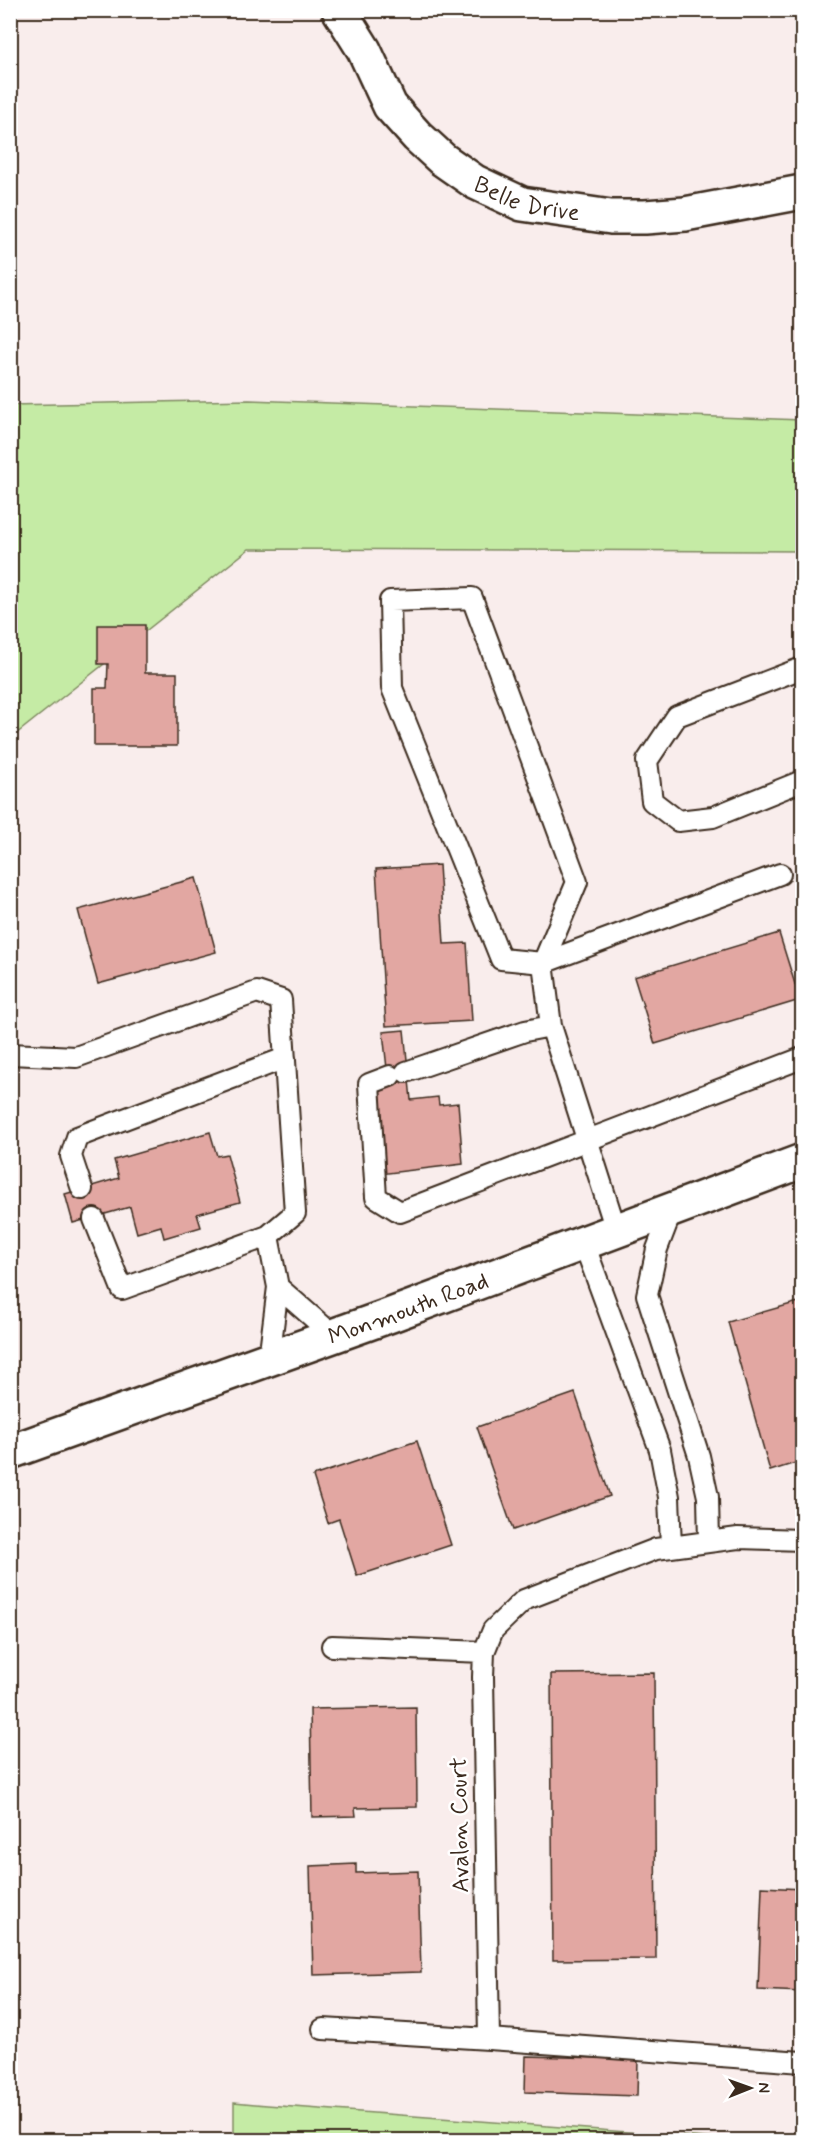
<svg xmlns="http://www.w3.org/2000/svg" width="813" height="2151" font-family="Mynerve,sans-serif">
	<style>
		.green { fill: #c5eba5; stroke: #808a62; stroke-width: 1.5 }
		.building { fill: #e2a7a2; stroke: #3b2a1e; stroke-width: 1.5 }
		.lines { fill: none; stroke-linecap: round; stroke-linejoin: round }
		.lane-casing { stroke: #3b2a1e; stroke-width: 24 }
		.street-casing { stroke: #3b2a1e; stroke-width: 38 }
		.secondary-casing { stroke: #3b2a1e; stroke-width: 38 }
		.lane { stroke: #fff; stroke-width: 20 }
		.street { stroke: #fff; stroke-width: 33 }
		.secondary { stroke: #fff; stroke-width: 33 }
		.labels { text-anchor: middle; stroke-width: 5; stroke-linejoin: round; paint-order: stroke }
		.street-label { font-size: 24px; fill: #3b2a1e; stroke: #fff }
	</style>
	<rect width="100%" height="100%" fill="#f9edec"/>
	<filter id="ink" filterUnits="userSpaceOnUse"><feTurbulence type="fractalNoise" baseFrequency=".0167" numOctaves="2"/><feDisplacementMap in="SourceGraphic" scale="12" xChannelSelector="R" yChannelSelector="G"/><feConvolveMatrix kernelMatrix="1 2 1 2 8 2 1 2 1" color-interpolation-filters="sRGB"/></filter>
	<g filter="url(#ink)">
		<path class="green" d="M249,400L802,420V551L249,549L11,738V405Z
			M234,2102L267,2105L733,2140H234Z"/>
		<path class="building" d="M98,625H145V673H177V746H94V688H107L108,664H98Z
			M439,865L444,944L467,943L472,1021L386,1026L376,869Z
			M196,878L216,952L98,984L78,910Z
			M779,933L800,1000L655,1044L634,977Z
			M404,1030L411,1100L438,1097L439,1105L458,1103L463,1164L380,1174L371,1089L389,1087L383,1032Z
			M210,1132L217,1156L227,1154L240,1202L197,1214L201,1227L164,1238L161,1226L137,1233L130,1207L73,1223L65,1194L119,1178L114,1160Z
			M802,1301V1461L770,1471L728,1322Z
			M575,1393L610,1496L513,1530L477,1427Z
			M417,1441L451,1545L357,1576L339,1519L328,1523L313,1476Z
			M654,1673L656,1959L553,1960L551,1674Z
			M416,1707L417,1807L355,1808L356,1816L312,1817L310,1709Z
			M356,1864V1873L418,1871L421,1972L313,1975L310,1866Z
			M762,1887L802,1889V1992L758,1990Z
			M526,2056L638,2059L637,2096L525,2092Z"/>
		<g class="lines">
			<g class="lane-casing">
				<path id="lane" d="M802,668L677,716L647,761L652,801L678,821L713,817L802,781
					M10,1054L76,1057L257,992L281,1000L295,1213L268,1236L278,1287L269,1359
					M406,1072L525,1031L551,1026
					M390,1076L369,1084L376,1197L400,1212L802,1058
					M82,1189L71,1156L77,1137L285,1058
					M672,1210L657,1249L647,1295L699,1456L708,1497L709,1542
					M94,1219L122,1289L268,1236
					M616,1230L551,1026L543,963L577,882L472,598L390,601L392,688L501,959L543,963L780,874
					M583,1241L660,1450L669,1497L671,1547
					M278,1287L334,1336
					M802,1540L738,1538L656,1549L524,1600L493,1630L484,1652L483,1677L489,2039L802,2062
					M332,1646L484,1652
					M323,2029L489,2039"/>
			</g>
			<g class="street-casing">
				<g id="street">
					<path id="s1" d="M339,10L364,50L390,106L417,136L442,159L475,182L522,204L611,217H645L685,214L802,192"/>
				</g>
			</g>
			<g class="secondary-casing">
				<g id="secondary">
					<path id="s2" d="M10,1452L391,1315L802,1161"/>
				</g>
			</g>
			<use href="#lane" class="lane"/>
			<use href="#street" class="street"/>
			<use href="#secondary" class="secondary"/>
		</g>
	</g>
	<g class="labels">
		<g class="street-label">
			<text dy="8" stroke="none"><textPath href="#s1" startOffset="279">Belle Drive</textPath></text>
			<text dy="8" stroke="none"><textPath href="#s2" startOffset="423">Monmouth Road</textPath></text>
			<text transform="translate(459 1825) rotate(-91)" y="8">Avalon Court</text>
		</g>
	</g>
	<rect width="813" height="2151" fill="none" stroke="#fff" stroke-width="36"/>
	<rect x="18" y="18" width="777" height="2115" fill="none" stroke="#3b2a1e" stroke-width="2" filter="url(#ink)"/>
	<g transform="translate(750 2088) rotate(89)" stroke="#ffffff" stroke-width="4.5" paint-order="stroke">
	<path d="M0-4.5L10 22L0 15L-10 22Z" fill="#3b2a1e"/>
	<text y="-9" font-size="16" font-weight="bold" text-anchor="middle" fill="#3b2a1e">N</text>
	</g>
</svg>
